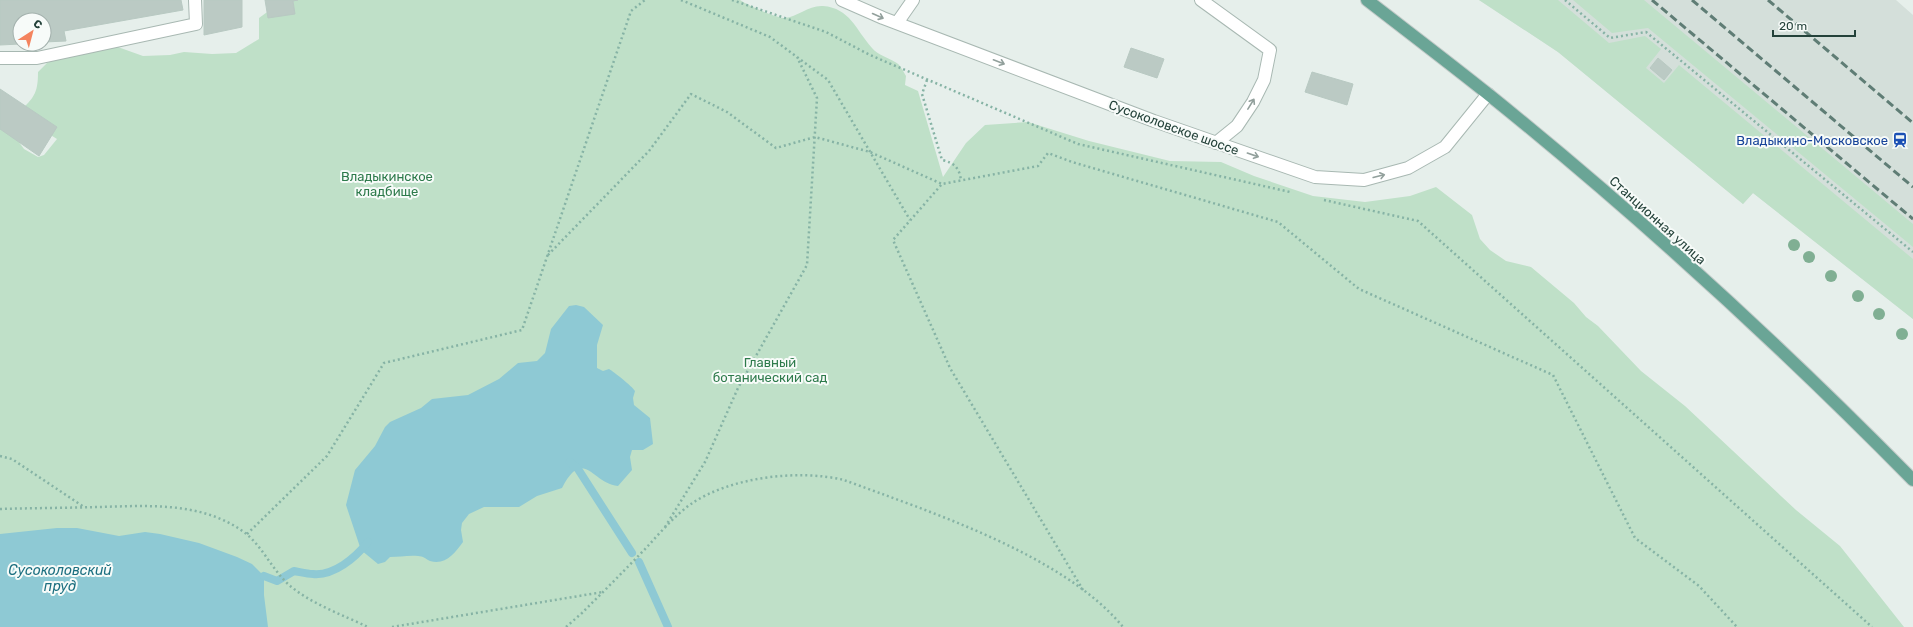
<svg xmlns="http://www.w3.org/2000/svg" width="1913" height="627" font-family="Rubik,sans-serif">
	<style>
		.built { fill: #d4dfda }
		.green { fill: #bfe0c8 }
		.water { fill: #8ec9d4 }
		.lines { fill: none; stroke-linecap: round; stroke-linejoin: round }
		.stream { stroke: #8ec9d4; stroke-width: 8 }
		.building { fill: #bbcac4; stroke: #b8c9c2 }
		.minor-casing { stroke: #a8b8b2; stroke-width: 14 }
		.major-casing { stroke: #c2cac8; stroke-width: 14 }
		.path { stroke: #86b3a5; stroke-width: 2.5; stroke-dasharray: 2 3; stroke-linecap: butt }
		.minor { stroke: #fff; stroke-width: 12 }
		.major { stroke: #6aa596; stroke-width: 12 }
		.rail { stroke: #5f7d75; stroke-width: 3; stroke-dasharray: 8 4; stroke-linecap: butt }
		.tree { fill: #80af93 }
		.oneway { stroke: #92a09c }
		.labels { text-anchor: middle; stroke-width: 4; stroke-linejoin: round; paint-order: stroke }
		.street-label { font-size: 13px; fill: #24423a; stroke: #f7fbf9 }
		.transit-label { font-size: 13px; fill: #164399; stroke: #f7fbf9; text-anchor: end }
		.park-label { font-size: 13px; fill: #2d7a4b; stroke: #f7fbf9 }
		.water-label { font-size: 14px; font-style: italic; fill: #1c6f80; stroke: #f7fbf9 }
	</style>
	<rect width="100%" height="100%" fill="#e6efeb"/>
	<path class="built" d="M1479,0H1896L1913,15V319L1753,193L1743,204L1558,52Z"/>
	<path class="green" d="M298,0H740C747,5 776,18 785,18C797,17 809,5 823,6C850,8 856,30 872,48C878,55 887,57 895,62C900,64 903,71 906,76L905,85L918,91L943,177L966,143L985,125L1028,122L1089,141L1170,161L1221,162L1254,176L1313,196L1365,202L1410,196L1436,187L1472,215L1480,239L1490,250L1506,261L1531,267L1574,303L1586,317L1598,326L1641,371L1685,406L1796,510L1840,546L1904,627H0V120L4,122L24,149L38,157L44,155L57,139L49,134L22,109C35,97 38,91 38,72L47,63L61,57L115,46L143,56L170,55L184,52L212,54L236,53L259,39V18L270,10L294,5L293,1Z
		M1479,0H1558L1609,43L1645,36L1661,49L1646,68L1664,83L1679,65L1913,259V319L1753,193L1743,204L1558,52Z
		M1573,0H1644L1913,224V247L1648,28L1612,33Z"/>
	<path class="water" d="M576,305L584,307L603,325L597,345V368L603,371L609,369C614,372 632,386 635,391L633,398L634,405L650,418L653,444L643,450H632L630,457L632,470L618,486C592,484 584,446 562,488L537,496L519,507H484L469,514L462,523L461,530L463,542C455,553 445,566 430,561C426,559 423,556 418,556C409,555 399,557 390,557L385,562L378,564L361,550L346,505L355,470L375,446L385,427L390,422L421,408L432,399L468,395L499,379L518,363L537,361L545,353L551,329L569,306Z
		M57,528H77L119,536L145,532L160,534L199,543L237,557L252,564L264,576V595L268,627H0V534Z"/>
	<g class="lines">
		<path class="stream" d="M570,462L578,469L632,553
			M639,562L668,627
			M264,576L277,581L294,571C300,572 307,574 313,574C334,576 355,558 368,542"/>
	</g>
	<path class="building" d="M0,0H181L183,10L64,31L66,41L44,42V20H20V44L0,45Z
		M204,0H242V27L204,35Z
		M265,0H298L293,1L295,14L268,18Z
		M1131,48L1164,59L1157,78L1124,67Z
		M1658,58L1672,70L1664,80L1650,68Z
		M1312,72L1353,84L1347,105L1305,92Z
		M0,89L57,127L39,156L0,129Z"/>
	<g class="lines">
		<g class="minor-casing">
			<path id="minor" d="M842,0L883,18L1154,121L1315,177L1364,180L1408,168L1445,147L1488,94
				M1201,0L1270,50L1264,80L1253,102L1237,126L1216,143
				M897,23L913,0
				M0,58H37L196,24L195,0"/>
		</g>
		<g class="major-casing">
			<path id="major" d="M1367,0C1407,31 1448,62 1488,94C1637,214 1779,344 1913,480"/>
		</g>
		<path class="path" d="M681,0L770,37L828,80L910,220
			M732,0L826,32L870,55L1078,144L1290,192
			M1565,0L1610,38L1646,32L1913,252
			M927,80L922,94L942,160C954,163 959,167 961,180
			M1324,200L1418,221L1872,627
			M548,255L649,151L691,94L727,112L776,148L815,137L870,152L942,184
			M0,456L12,459L84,507
			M0,509C32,508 65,508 97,507C146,506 198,501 241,530C261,543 270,567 288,584C309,603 343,615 368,627
			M665,527L705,462L738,388L807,265L817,98L797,57
			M247,534L327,456L384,363L522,330L631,11L645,0
			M1083,590L950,368L893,240L942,184L1038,166L1048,153L1072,162L1278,222L1359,289L1553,375L1635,538L1699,586L1737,627
			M392,627L603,592
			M566,627L582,613C603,592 625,570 646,548C660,533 674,516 691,504C730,477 799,469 844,480C930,512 1064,555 1123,627"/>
		<use href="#minor" class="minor"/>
		<use href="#major" class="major"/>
		<path class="rail" d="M1652,0L1913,219
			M1692,0L1913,187
			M1768,0L1913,123"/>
	</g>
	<g class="tree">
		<circle cx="1794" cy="245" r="6"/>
		<circle cx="1809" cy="257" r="6"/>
		<circle cx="1831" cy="276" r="6"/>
		<circle cx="1858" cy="296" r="6"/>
		<circle cx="1879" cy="314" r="6"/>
		<circle cx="1902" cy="334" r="6"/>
	</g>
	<defs><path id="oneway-shaft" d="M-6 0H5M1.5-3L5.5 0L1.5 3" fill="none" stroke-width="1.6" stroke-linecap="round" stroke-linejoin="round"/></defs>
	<g class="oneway">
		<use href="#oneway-shaft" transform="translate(878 16) rotate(24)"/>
		<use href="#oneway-shaft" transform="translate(999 62) rotate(21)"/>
		<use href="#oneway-shaft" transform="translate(1251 104) rotate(-58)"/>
		<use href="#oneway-shaft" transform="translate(1253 155) rotate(19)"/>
		<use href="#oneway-shaft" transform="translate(1379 176) rotate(-14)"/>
	</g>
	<defs>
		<g id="station-bare" transform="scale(1.2)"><path d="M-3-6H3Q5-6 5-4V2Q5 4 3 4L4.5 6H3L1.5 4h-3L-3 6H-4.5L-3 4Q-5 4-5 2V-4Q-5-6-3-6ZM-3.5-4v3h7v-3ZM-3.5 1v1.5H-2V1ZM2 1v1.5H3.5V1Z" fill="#1a4fb4" stroke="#f7fbf9" stroke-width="2.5" paint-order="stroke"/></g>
	</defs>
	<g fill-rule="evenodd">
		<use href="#station-bare" x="1900" y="140"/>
	</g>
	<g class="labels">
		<g class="street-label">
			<text transform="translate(1174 127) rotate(20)" y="5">Сусоколовское шоссе</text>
			<text transform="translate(1658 220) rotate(42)" y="5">Станционная улица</text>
		</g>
		<g class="transit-label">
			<text x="1888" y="145">Владыкино-Московское</text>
		</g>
		<g class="park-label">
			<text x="387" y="181">Владыкинское<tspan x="387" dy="15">кладбище</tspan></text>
			<text x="770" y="367">Главный<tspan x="770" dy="15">ботанический сад</tspan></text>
		</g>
		<g class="water-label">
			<text x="60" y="575">Сусоколовский<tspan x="60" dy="16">пруд</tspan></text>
		</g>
	</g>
	<g transform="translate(32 32) rotate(36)"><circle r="19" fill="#f7fbf9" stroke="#a3b1ad"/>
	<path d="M0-3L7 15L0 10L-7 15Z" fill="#f4845f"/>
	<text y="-6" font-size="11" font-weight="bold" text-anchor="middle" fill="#24423a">С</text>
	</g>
	<path d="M1773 30v6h82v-6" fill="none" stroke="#24423a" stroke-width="2"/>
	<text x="1779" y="30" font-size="12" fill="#24423a" stroke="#f7fbf9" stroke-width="3" paint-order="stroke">20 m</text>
</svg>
